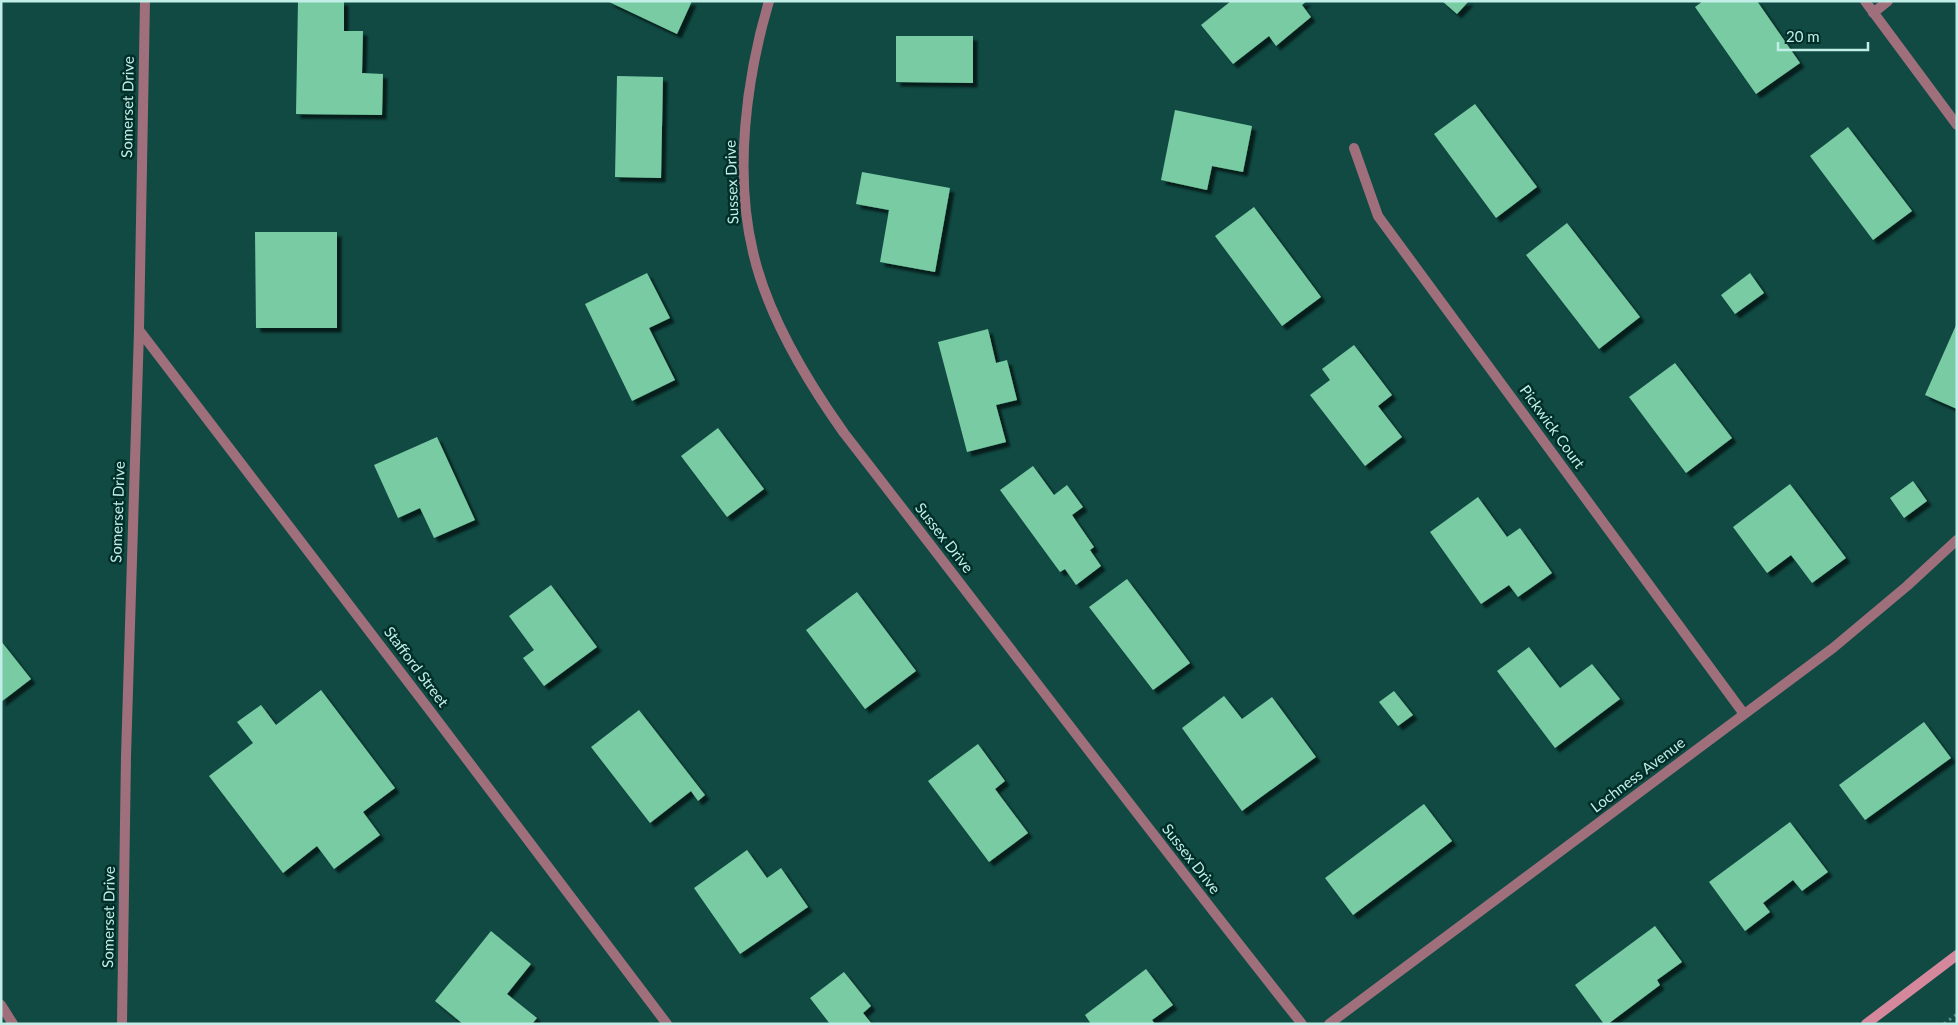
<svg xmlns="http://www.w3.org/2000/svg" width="1958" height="1025" font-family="Lato,sans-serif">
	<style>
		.building { fill: #79cba4; filter: url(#shadow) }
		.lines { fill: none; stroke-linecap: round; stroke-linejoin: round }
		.path { stroke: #568b84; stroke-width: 3; stroke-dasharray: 2.5 4; stroke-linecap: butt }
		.minor { stroke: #a06f7c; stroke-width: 10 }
		.tertiary { stroke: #a06f7c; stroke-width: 10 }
		.secondary { stroke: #d5889c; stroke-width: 10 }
		.labels { text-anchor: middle; stroke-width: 5; stroke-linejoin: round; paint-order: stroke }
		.street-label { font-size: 15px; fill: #c1efe7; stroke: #002e29 }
	</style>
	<defs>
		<filter id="shadow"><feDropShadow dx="4.5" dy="4.5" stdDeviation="1" flood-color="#0009"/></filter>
	</defs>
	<rect width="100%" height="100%" fill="#104a43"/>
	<path class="building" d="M298,1H344V31H363L362,73L383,74L382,115L296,114Z
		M607,1H692L677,34Z
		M1231,1H1307L1302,5L1311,17L1276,46L1269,36L1233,64L1201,25Z
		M1442,1H1469L1457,14Z
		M1703,1H1757L1800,63L1756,94L1695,7Z
		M896,36H973V83L896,82Z
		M617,76L663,77L661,178L615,177Z
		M1475,104L1537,187L1496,218L1434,134Z
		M1175,110L1252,126L1243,172L1212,166L1207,190L1161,180Z
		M1848,127L1912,211L1873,240L1810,156Z
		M862,172L950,188L935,272L880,262L889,210L856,204Z
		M1254,207L1321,297L1282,326L1215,236Z
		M1567,223L1640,317L1599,349L1526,255Z
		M255,232H337V328H256Z
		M647,273L670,318L649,328L675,380L632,401L585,304Z
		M1750,273L1764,293L1735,314L1721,295Z
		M1957,323V409L1925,395Z
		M988,329L996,363L1007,360L1017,400L996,405L1006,442L967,452L938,342Z
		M1354,345L1392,395L1378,406L1402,437L1365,466L1310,395L1330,380L1322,369Z
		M1675,363L1732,438L1686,473L1629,397Z
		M718,428L764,489L727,517L681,456Z
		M437,437L475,520L434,538L420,508L398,518L374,465Z
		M1033,466L1054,495L1067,485L1083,507L1072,515L1094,547L1090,550L1101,566L1076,585L1065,569L1060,572L1000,490Z
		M1913,481L1927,501L1904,518L1890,498Z
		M1790,484L1846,558L1812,583L1791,555L1767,573L1733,527Z
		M1478,497L1507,537L1520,528L1552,573L1518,597L1509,585L1481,604L1430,532Z
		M1127,579L1190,663L1153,690L1089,607Z
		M551,585L597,647L544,686L523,658L534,650L509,616Z
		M857,592L916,671L865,709L806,630Z
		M1,641L31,679L1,702Z
		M1529,647L1560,688L1592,664L1620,699L1555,748L1497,671Z
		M321,690L395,788L363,812L380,835L334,869L317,846L283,873L209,776L253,743L237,722L261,705L276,725Z
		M1394,691L1413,715L1398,726L1379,702Z
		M1224,696L1242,719L1272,697L1316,757L1242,811L1182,728Z
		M639,710L705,795L698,801L691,791L650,823L591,747Z
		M1924,722L1951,758L1865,820L1839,785Z
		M978,744L1005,781L995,789L1028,833L989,862L928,781Z
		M1424,804L1452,841L1353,915L1325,878Z
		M1790,822L1828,872L1802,891L1793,880L1763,903L1770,912L1745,931L1709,882Z
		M747,850L767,878L781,868L808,907L740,954L694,888Z
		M1655,926L1682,962L1657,980L1660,985L1608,1024H1604L1575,985Z
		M491,931L531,964L507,994L537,1018L532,1024H463L435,1001Z
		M1146,969L1173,1005L1152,1020L1155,1024H1091L1085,1015Z
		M844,972L871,1006L863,1013L872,1024H830L810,998Z"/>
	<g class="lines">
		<path class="path" d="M1944,1024L1957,1014"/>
		<path class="minor" d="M769,1C746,79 734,173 753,252C767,314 807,381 844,433C997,630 1147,829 1302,1024
			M1865,1L1957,125
			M1873,13L1888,1
			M1354,148L1378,216L1744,714
			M139,330L431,712L667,1024
			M122,1024L126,756L139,330L145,1
			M1329,1024L1833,648L1907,586L1957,540"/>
		<path class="tertiary" d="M1,1005L13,1024"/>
		<path class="secondary" d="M1866,1024L1957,955"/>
	</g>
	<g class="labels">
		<g class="street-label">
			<text transform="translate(128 107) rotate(-89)" y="5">Somerset Drive</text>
			<text transform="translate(732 182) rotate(-92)" y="5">Sussex Drive</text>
			<text transform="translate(1552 427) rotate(54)" y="5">Pickwick Court</text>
			<text transform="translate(118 512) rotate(-88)" y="5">Somerset Drive</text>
			<text transform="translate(944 538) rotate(52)" y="5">Sussex Drive</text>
			<text transform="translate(416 667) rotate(53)" y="5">Stafford Street</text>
			<text transform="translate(1638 775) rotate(-37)" y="5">Lochness Avenue</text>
			<text transform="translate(1191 859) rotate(52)" y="5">Sussex Drive</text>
			<text transform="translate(109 917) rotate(-89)" y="5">Somerset Drive</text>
		</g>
	</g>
	<rect width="1958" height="1025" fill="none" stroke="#c1efe7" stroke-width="5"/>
	<path d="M1778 42v8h90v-8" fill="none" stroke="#c1efe7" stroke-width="2.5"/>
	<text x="1786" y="42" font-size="15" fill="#c1efe7" stroke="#002e29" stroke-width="4" paint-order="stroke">20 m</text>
</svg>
